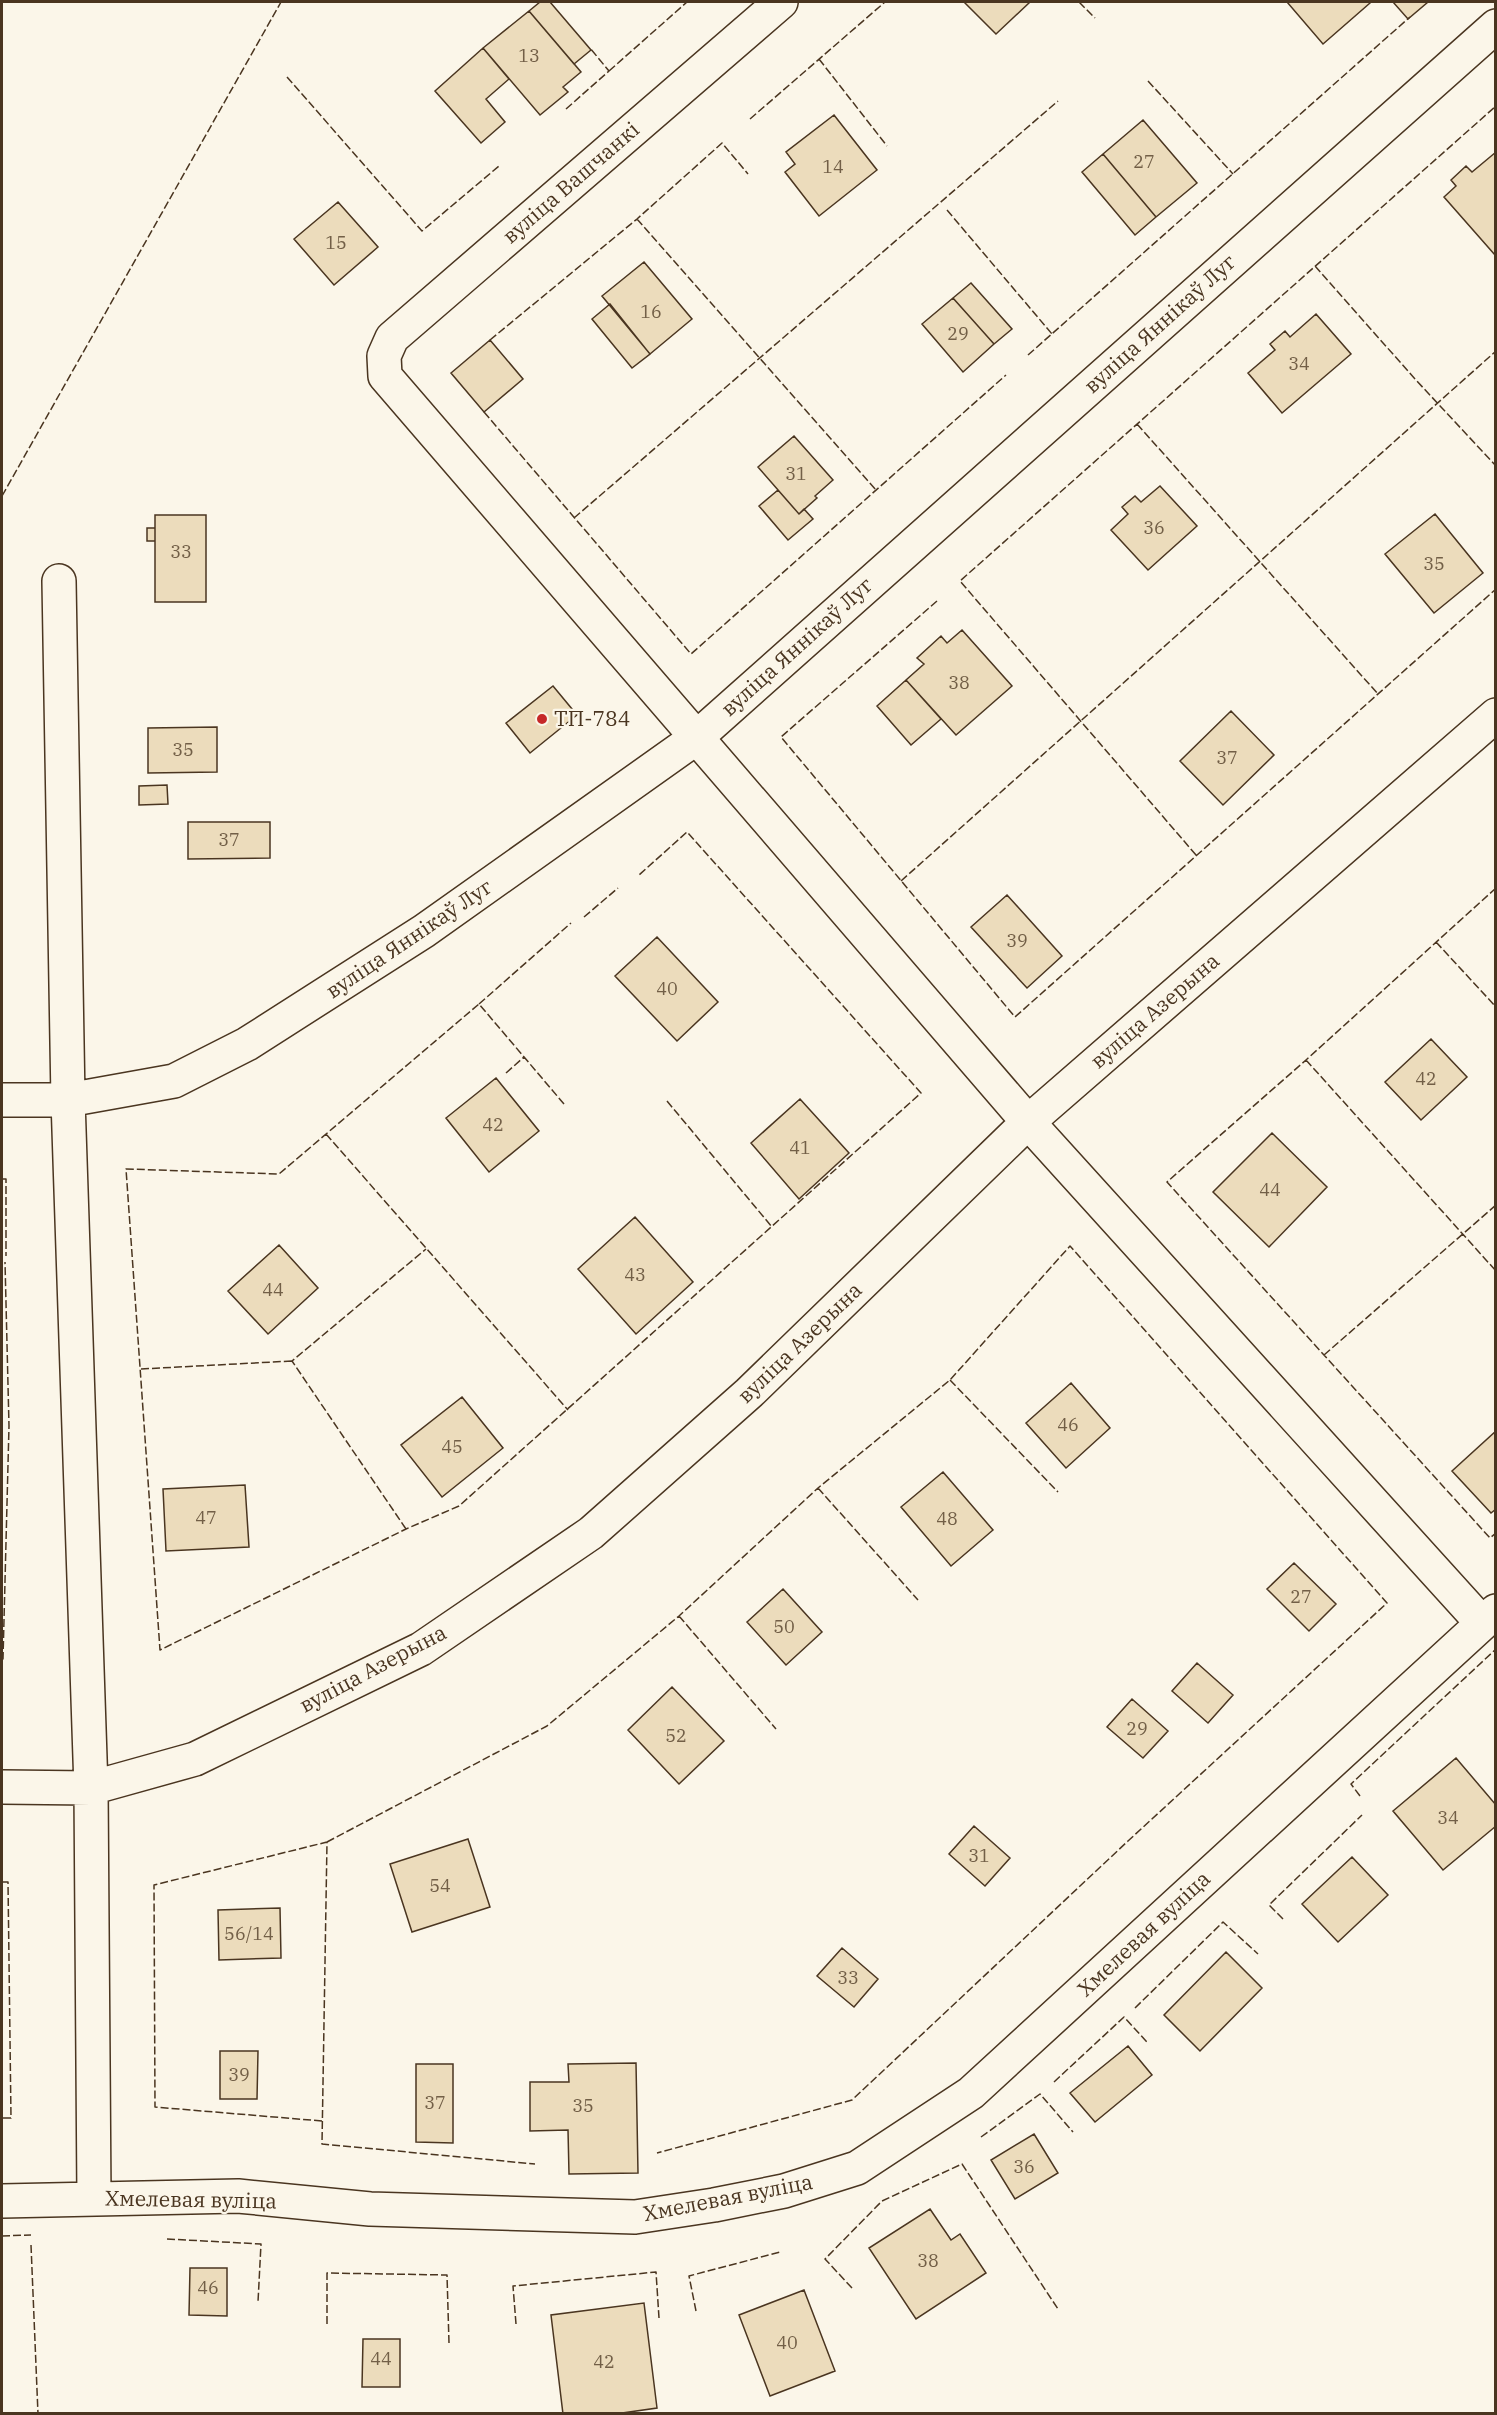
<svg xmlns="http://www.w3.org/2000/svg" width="1497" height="2415" font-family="'IBM Plex Serif',serif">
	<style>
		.building { fill: #ecdcbc; stroke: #4a3520; stroke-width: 1.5 }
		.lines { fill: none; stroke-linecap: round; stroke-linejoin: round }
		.minor-casing { stroke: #4a3520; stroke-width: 36 }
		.minor { stroke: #fbf6e9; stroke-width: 33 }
		.fence { stroke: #4a3520; stroke-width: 1.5; stroke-dasharray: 8 3; stroke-linecap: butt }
		.poi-dot { fill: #c62828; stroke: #fbf6e9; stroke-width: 2 }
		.labels { text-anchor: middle; stroke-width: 4.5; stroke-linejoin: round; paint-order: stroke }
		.number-label { font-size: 18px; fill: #725f47 }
		.street-label { font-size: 21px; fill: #4a3520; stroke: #fbf6e9 }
		.poi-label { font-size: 21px; fill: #4a3520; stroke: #fbf6e9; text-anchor: start }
	</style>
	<rect width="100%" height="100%" fill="#fbf6e9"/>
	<path class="building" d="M540,2H550L591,50L574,64L529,11Z
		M964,2H1030L996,34Z
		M1287,2H1369L1370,3L1323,44Z
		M1393,2H1428L1408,19Z
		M529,11L581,72L563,87L568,92L540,115L483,48Z
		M483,48L509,79L486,99L505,122L481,143L435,91Z
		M834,115L877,170L819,216L785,172L795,164L786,152Z
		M1143,120L1197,183L1156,217L1103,154Z
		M1496,152V254L1495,255L1444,197L1456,186L1451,180L1466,166L1472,172Z
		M1103,154L1156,217L1135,235L1082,172Z
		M338,202L378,247L334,285L294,239Z
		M644,262L692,319L650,354L602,296Z
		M971,283L1012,329L994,344L953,298Z
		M953,298L994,344L963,372L922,324Z
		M610,304L650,354L632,368L592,319Z
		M1316,314L1351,354L1282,413L1248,373L1275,350L1270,344L1285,331L1290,337Z
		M490,340L523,379L484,412L451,373Z
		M794,436L833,480L815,496L817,498L799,514L758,467Z
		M1160,486L1197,526L1148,570L1111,530L1128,514L1122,507L1135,496L1141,502Z
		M778,490L799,514L804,509L813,519L788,540L759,506Z
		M1435,514L1483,573L1434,613L1385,554Z
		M155,515H206V602H155Z
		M147,528H155V541H147Z
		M962,630L1012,686L956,735L906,680L924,664L917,658L941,636L947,643Z
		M906,680L941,719L911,745L877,706Z
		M553,686L577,715L530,753L506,723Z
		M1231,711L1274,755L1223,805L1180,761Z
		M217,727V772L148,773V728Z
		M167,785L168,804L139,805V786Z
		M188,822H270V858L188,859Z
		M1007,895L1062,956L1027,988L971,927Z
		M657,937L718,1002L677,1041L615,976Z
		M1431,1039L1467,1077L1421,1120L1385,1082Z
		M496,1078L539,1131L489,1172L446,1118Z
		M800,1099L849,1153L799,1199L751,1143Z
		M1272,1133L1327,1187L1269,1247L1213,1192Z
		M635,1217L693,1282L636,1334L578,1269Z
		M279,1245L318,1288L268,1334L228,1291Z
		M1071,1383L1110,1428L1066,1468L1026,1423Z
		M462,1397L503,1448L442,1497L401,1445Z
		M1496,1431V1509L1491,1513L1452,1471Z
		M943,1472L993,1530L951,1566L901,1507Z
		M245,1485L249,1547L166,1551L163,1489Z
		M1294,1563L1336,1604L1309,1631L1267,1589Z
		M783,1589L822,1632L786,1665L747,1622Z
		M1197,1663L1233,1695L1208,1723L1172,1691Z
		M672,1687L724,1741L679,1784L628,1730Z
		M1132,1699L1168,1731L1143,1758L1107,1727Z
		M1456,1758L1496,1805V1826L1443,1870L1393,1811Z
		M974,1826L1010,1858L985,1886L949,1854Z
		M468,1839L490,1907L412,1932L390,1864Z
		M1352,1857L1388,1895L1338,1942L1302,1904Z
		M280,1908L281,1958L219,1960L218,1910Z
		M842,1948L878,1979L854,2007L817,1976Z
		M1226,1952L1262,1988L1200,2051L1164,2015Z
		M1128,2046L1152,2075L1095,2122L1070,2093Z
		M220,2051H258L257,2099H220Z
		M636,2063L638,2173L569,2174L568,2130L530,2131V2082H569L568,2064Z
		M416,2064H453V2143L416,2142Z
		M1034,2134L1058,2173L1015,2199L991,2160Z
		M930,2209L951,2240L960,2234L986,2273L916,2319L869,2248Z
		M190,2268H227V2316L189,2315Z
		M804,2290L835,2371L770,2396L739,2315Z
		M644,2303L657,2408L615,2414H563L551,2315Z
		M363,2339H400V2387H362Z"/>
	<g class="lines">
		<g class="minor-casing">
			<path id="minor" d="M781,2L392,338L384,356L385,376L1028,1122L1482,1623
				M59,581L68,1100L91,1788L94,2199
				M2,1100H68L174,1081L247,1044L424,931L696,738L1496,26
				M2,1787L91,1788L195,1759L421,1649L591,1533L749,1393L1028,1122L1496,715
				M2,2201L238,2196L370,2209L635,2217L714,2205L784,2191L857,2168L971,2093L1496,1611"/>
		</g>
		<use href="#minor" class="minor"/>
		<path class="fence" d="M1079,2L1095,18
			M819,59L887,146
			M609,71L687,2
			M287,77L422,231L499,166
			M1148,81L1233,174
			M566,109L609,71L590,48
			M750,119L885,2
			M947,210L1052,334
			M637,219L876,490
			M1315,266L1415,379L1496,466
			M490,340L637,219L722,143L748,174
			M1028,355L1410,17
			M484,412L691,654L1006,375
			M1137,424L1378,694
			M2,496L281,2
			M574,518L1058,101
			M937,601L781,737L1015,1017L1496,589
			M1196,855L960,581L1496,106
			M901,881L1496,351
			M1496,888L1306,1060L1167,1182L1490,1538L1496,1533
			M584,917L618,888
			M1436,942L1496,1007
			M479,1004L571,923
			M1306,1060L1496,1271
			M506,1073L524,1057
			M667,1101L772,1227
			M564,1104L479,1004L279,1174L126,1169L160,1650L406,1529L459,1506L921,1093L687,832L639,875
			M326,1134L568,1410
			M2,1179H6V1256
			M1324,1355L1496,1205
			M141,1369L292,1361
			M950,1380L1058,1492
			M818,1488L918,1600
			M406,1529L292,1361L426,1249
			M679,1616L776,1729
			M2,1659H3L9,1426L5,1262
			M1360,1796L1351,1784L1496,1649
			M327,1842L547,1726L679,1616L818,1488L950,1380L1070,1246L1387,1603L1128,1841L852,2100L657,2153
			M2,1882H8L11,2118H2
			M1283,1919L1269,1905L1362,1815
			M1135,2008L1223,1922L1258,1954
			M1054,2082L1124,2017L1147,2042
			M322,2121L155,2107L154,1885L327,1842L322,2144L535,2164
			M981,2137L1040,2094L1073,2132
			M2,2236L31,2235
			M167,2239L261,2244L258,2302
			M31,2245L38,2414
			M852,2288L825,2259L882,2201L962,2164L1058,2309
			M696,2311L689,2276L780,2252
			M327,2324V2273L447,2275L449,2343
			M516,2324L513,2286L656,2272L659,2318"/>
	</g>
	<circle class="poi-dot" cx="542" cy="719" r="6"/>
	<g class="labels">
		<g class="number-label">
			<text x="529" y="62">13</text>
			<text x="1144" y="168">27</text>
			<text x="833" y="173">14</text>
			<text x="336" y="249">15</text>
			<text x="651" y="318">16</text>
			<text x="958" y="340">29</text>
			<text x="1299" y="370">34</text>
			<text x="796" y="480">31</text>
			<text x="1154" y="534">36</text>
			<text x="181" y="558">33</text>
			<text x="1434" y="570">35</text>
			<text x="959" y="689">38</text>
			<text x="183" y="756">35</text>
			<text x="1227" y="764">37</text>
			<text x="229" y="846">37</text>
			<text x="1017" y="947">39</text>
			<text x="667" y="995">40</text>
			<text x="1426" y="1085">42</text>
			<text x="493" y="1131">42</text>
			<text x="800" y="1154">41</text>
			<text x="1270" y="1196">44</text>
			<text x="635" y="1281">43</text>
			<text x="273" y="1296">44</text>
			<text x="1068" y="1431">46</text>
			<text x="452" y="1453">45</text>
			<text x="206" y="1524">47</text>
			<text x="947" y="1525">48</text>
			<text x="1301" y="1603">27</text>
			<text x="784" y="1633">50</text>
			<text x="1137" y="1735">29</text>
			<text x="676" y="1742">52</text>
			<text x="1448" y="1824">34</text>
			<text x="979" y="1862">31</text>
			<text x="440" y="1892">54</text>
			<text x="249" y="1940">56/14</text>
			<text x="848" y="1984">33</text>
			<text x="239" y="2081">39</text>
			<text x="435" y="2109">37</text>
			<text x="583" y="2112">35</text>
			<text x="1024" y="2173">36</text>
			<text x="928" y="2267">38</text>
			<text x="208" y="2294">46</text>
			<text x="787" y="2349">40</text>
			<text x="381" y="2365">44</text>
			<text x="604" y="2368">42</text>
		</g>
		<g class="street-label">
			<text transform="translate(571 183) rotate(-41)" y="7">вуліца Вашчанкі</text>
			<text transform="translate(1160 324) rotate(-42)" y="7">вуліца Яннікаў Луг</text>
			<text transform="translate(797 647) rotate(-42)" y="7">вуліца Яннікаў Луг</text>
			<text transform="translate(409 939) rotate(-34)" y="7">вуліца Яннікаў Луг</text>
			<text transform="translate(1155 1011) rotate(-41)" y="7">вуліца Азерына</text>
			<text transform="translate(800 1343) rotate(-44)" y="7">вуліца Азерына</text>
			<text transform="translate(373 1669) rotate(-28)" y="7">вуліца Азерына</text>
			<text transform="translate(1144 1934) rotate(-43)" y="7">Хмелевая вуліца</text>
			<text transform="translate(728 2198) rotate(-11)" y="7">Хмелевая вуліца</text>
			<text transform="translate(191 2200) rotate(1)" y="7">Хмелевая вуліца</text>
		</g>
		<g class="poi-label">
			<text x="554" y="726">ТП-784</text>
		</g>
	</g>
	<rect width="1497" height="2415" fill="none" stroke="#4a3520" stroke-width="6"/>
</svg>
